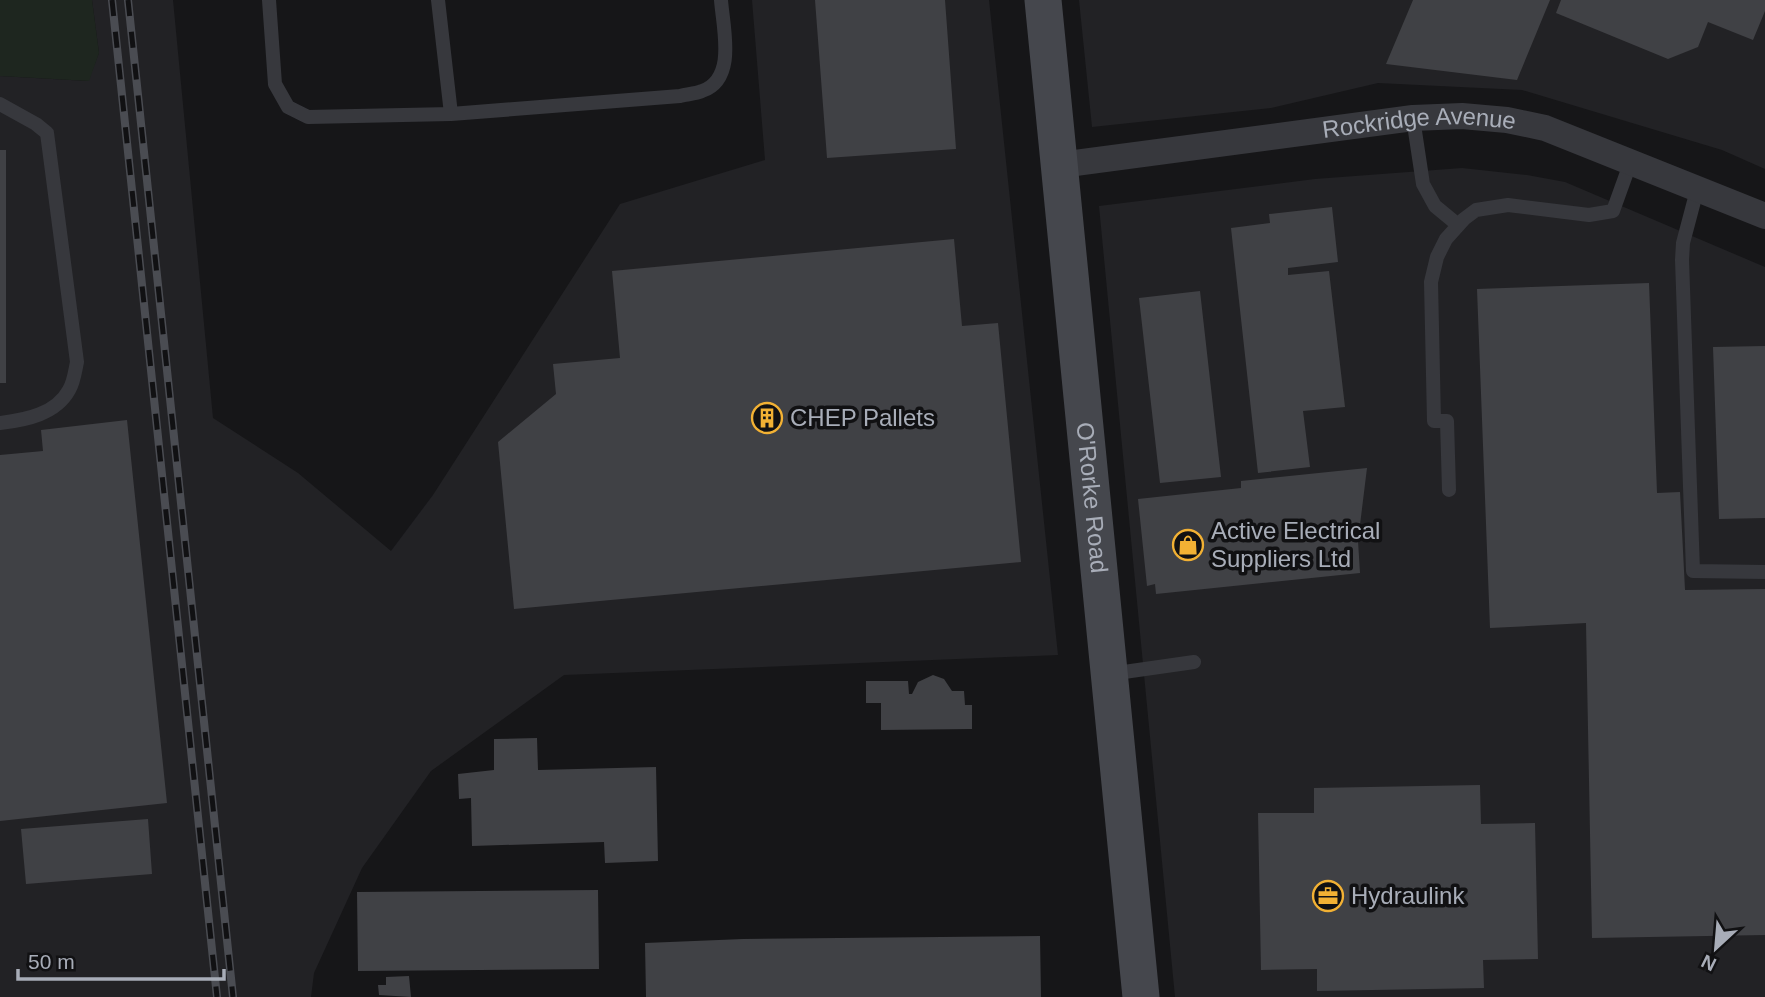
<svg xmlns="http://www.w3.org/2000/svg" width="1765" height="997" font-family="Arial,sans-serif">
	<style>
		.built { fill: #222225 }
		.green { fill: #1e261f }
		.building { fill: #404145 }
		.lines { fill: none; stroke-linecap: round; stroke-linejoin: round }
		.lane { stroke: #37383d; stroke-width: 14 }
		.street { stroke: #37383d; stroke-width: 26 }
		.secondary { stroke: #45474d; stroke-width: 37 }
		.rail-casing { stroke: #4a4c52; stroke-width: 8 }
		.rail { stroke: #111113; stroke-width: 5; stroke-dasharray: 16; stroke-linecap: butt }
		.labels { text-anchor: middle; stroke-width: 7; stroke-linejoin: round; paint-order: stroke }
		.street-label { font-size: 24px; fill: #a8adb8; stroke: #111113 }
		.poi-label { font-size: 24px; fill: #a8adb8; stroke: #111113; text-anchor: start }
	</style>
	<rect width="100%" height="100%" fill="#161618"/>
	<path class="built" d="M92,0H173L213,418L298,473L391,551L433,495L620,204L765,160L752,0H989L1058,655L564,675L431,771L362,868L314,973L311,997H0V76L88,81L99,53Z
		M1079,0H1765V169L1722,150L1522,90L1378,83L1271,108L1092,127Z
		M1462,168L1527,175L1565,182L1765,267V997H1175L1099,206L1315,179Z"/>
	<path class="green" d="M0,0H92L99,53L89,81L0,76Z"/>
	<path class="building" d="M815,0H945L956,149L827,158Z
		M1413,0H1550L1517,80L1386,64Z
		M1561,0H1765V11L1753,40L1708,22L1698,47L1668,59L1556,13Z
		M0,150H6V383H0Z
		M1332,207L1338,262L1288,268V275L1329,271L1345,407L1303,411L1310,467L1258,473L1231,228L1270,223L1269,214Z
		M954,239L962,326L998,323L1021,562L514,609L498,442L556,394L553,364L620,358L612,271Z
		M1649,283L1657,493L1680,492L1685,590L1765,589V935L1592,938L1586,623L1490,628L1477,289Z
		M1200,291L1221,477L1160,483L1139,298Z
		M1765,346V518L1719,519L1713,347Z
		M127,420L167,803L0,821V455L43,451L41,430Z
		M1367,468L1358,541L1360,573L1156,594L1155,584L1147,586L1138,499L1241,488V481Z
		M933,675L944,679L952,691H964L965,705H972V729L881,730V703H866V681H908L909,694H912L918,682Z
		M537,738L538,770L656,767L658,861L605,863L604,842L472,846L471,798L459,799L458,774L494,770V739Z
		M1480,785L1481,824L1535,823L1538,959L1483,960L1484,988L1317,991V969L1261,970L1258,813H1314V788Z
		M148,819L152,874L26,884L21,829Z
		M598,890L599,969L358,971L357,892Z
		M1040,936L1041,997H646L645,943L743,939Z
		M409,976L411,997L379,995L378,985H386V977Z"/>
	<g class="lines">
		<path class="lane" d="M269,0L275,84L288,107L308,117L451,114L680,96C687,94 695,94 702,91C737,79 723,28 721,0
			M438,0L451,114
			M0,104L36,124L47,133L77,362C75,371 74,382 69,390C56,414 26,420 0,423
			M1413,118L1423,184L1435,206L1458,225
			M1697,190L1683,243L1682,260L1693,571L1765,572
			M1449,490L1447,421H1434L1431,282L1437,257L1446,239L1464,219L1476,210L1508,205L1589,215L1613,211L1631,161
			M1110,674L1194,662"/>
		<path class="street" id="s1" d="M1060,165L1413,118L1462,116L1507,120L1545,128L1765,216"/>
		<path class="secondary" id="s2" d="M1043,0L1141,997"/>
		<g class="rail-casing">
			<path id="rail" d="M112,0L217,997
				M128,0L233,997"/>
		</g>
		<use href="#rail" class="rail"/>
	</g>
	<defs>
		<g id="building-ring" transform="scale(1.575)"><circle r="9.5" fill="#111113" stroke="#f2b134" stroke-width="1.5"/><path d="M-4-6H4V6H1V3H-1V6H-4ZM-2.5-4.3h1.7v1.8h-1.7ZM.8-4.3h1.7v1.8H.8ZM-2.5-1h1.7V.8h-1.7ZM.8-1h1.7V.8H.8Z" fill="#f2b134"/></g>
		<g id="shop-ring" transform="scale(1.575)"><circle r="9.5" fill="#111113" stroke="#f2b134" stroke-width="1.5"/><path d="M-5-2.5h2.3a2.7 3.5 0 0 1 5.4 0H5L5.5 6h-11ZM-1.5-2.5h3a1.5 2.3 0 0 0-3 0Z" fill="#f2b134"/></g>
		<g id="office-ring" transform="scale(1.575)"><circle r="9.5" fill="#111113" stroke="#f2b134" stroke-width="1.5"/><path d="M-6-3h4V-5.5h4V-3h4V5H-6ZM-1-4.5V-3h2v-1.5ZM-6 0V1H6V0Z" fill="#f2b134"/></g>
	</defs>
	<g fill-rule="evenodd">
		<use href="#building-ring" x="767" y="418"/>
		<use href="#shop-ring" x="1188" y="545"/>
		<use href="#office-ring" x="1328" y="896"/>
	</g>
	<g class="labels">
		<g class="street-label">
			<text dy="8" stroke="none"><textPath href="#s1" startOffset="362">Rockridge Avenue</textPath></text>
			<text dy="8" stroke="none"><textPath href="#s2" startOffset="500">O'Rorke Road</textPath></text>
		</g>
		<g class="poi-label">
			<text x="790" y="426">CHEP Pallets</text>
			<text x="1211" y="539">Active Electrical<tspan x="1211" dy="28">Suppliers Ltd</tspan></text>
			<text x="1351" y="904">Hydraulink</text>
		</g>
	</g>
	<g transform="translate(1716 948) rotate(206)" stroke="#111113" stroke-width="5" paint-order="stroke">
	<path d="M0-5L12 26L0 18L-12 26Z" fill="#a8adb8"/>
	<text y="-10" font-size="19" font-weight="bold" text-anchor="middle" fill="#a8adb8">N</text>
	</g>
	<path d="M18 969v10h206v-10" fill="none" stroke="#a8adb8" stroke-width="3.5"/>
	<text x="28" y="969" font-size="21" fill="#a8adb8" stroke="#111113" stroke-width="5" paint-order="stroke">50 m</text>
</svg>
